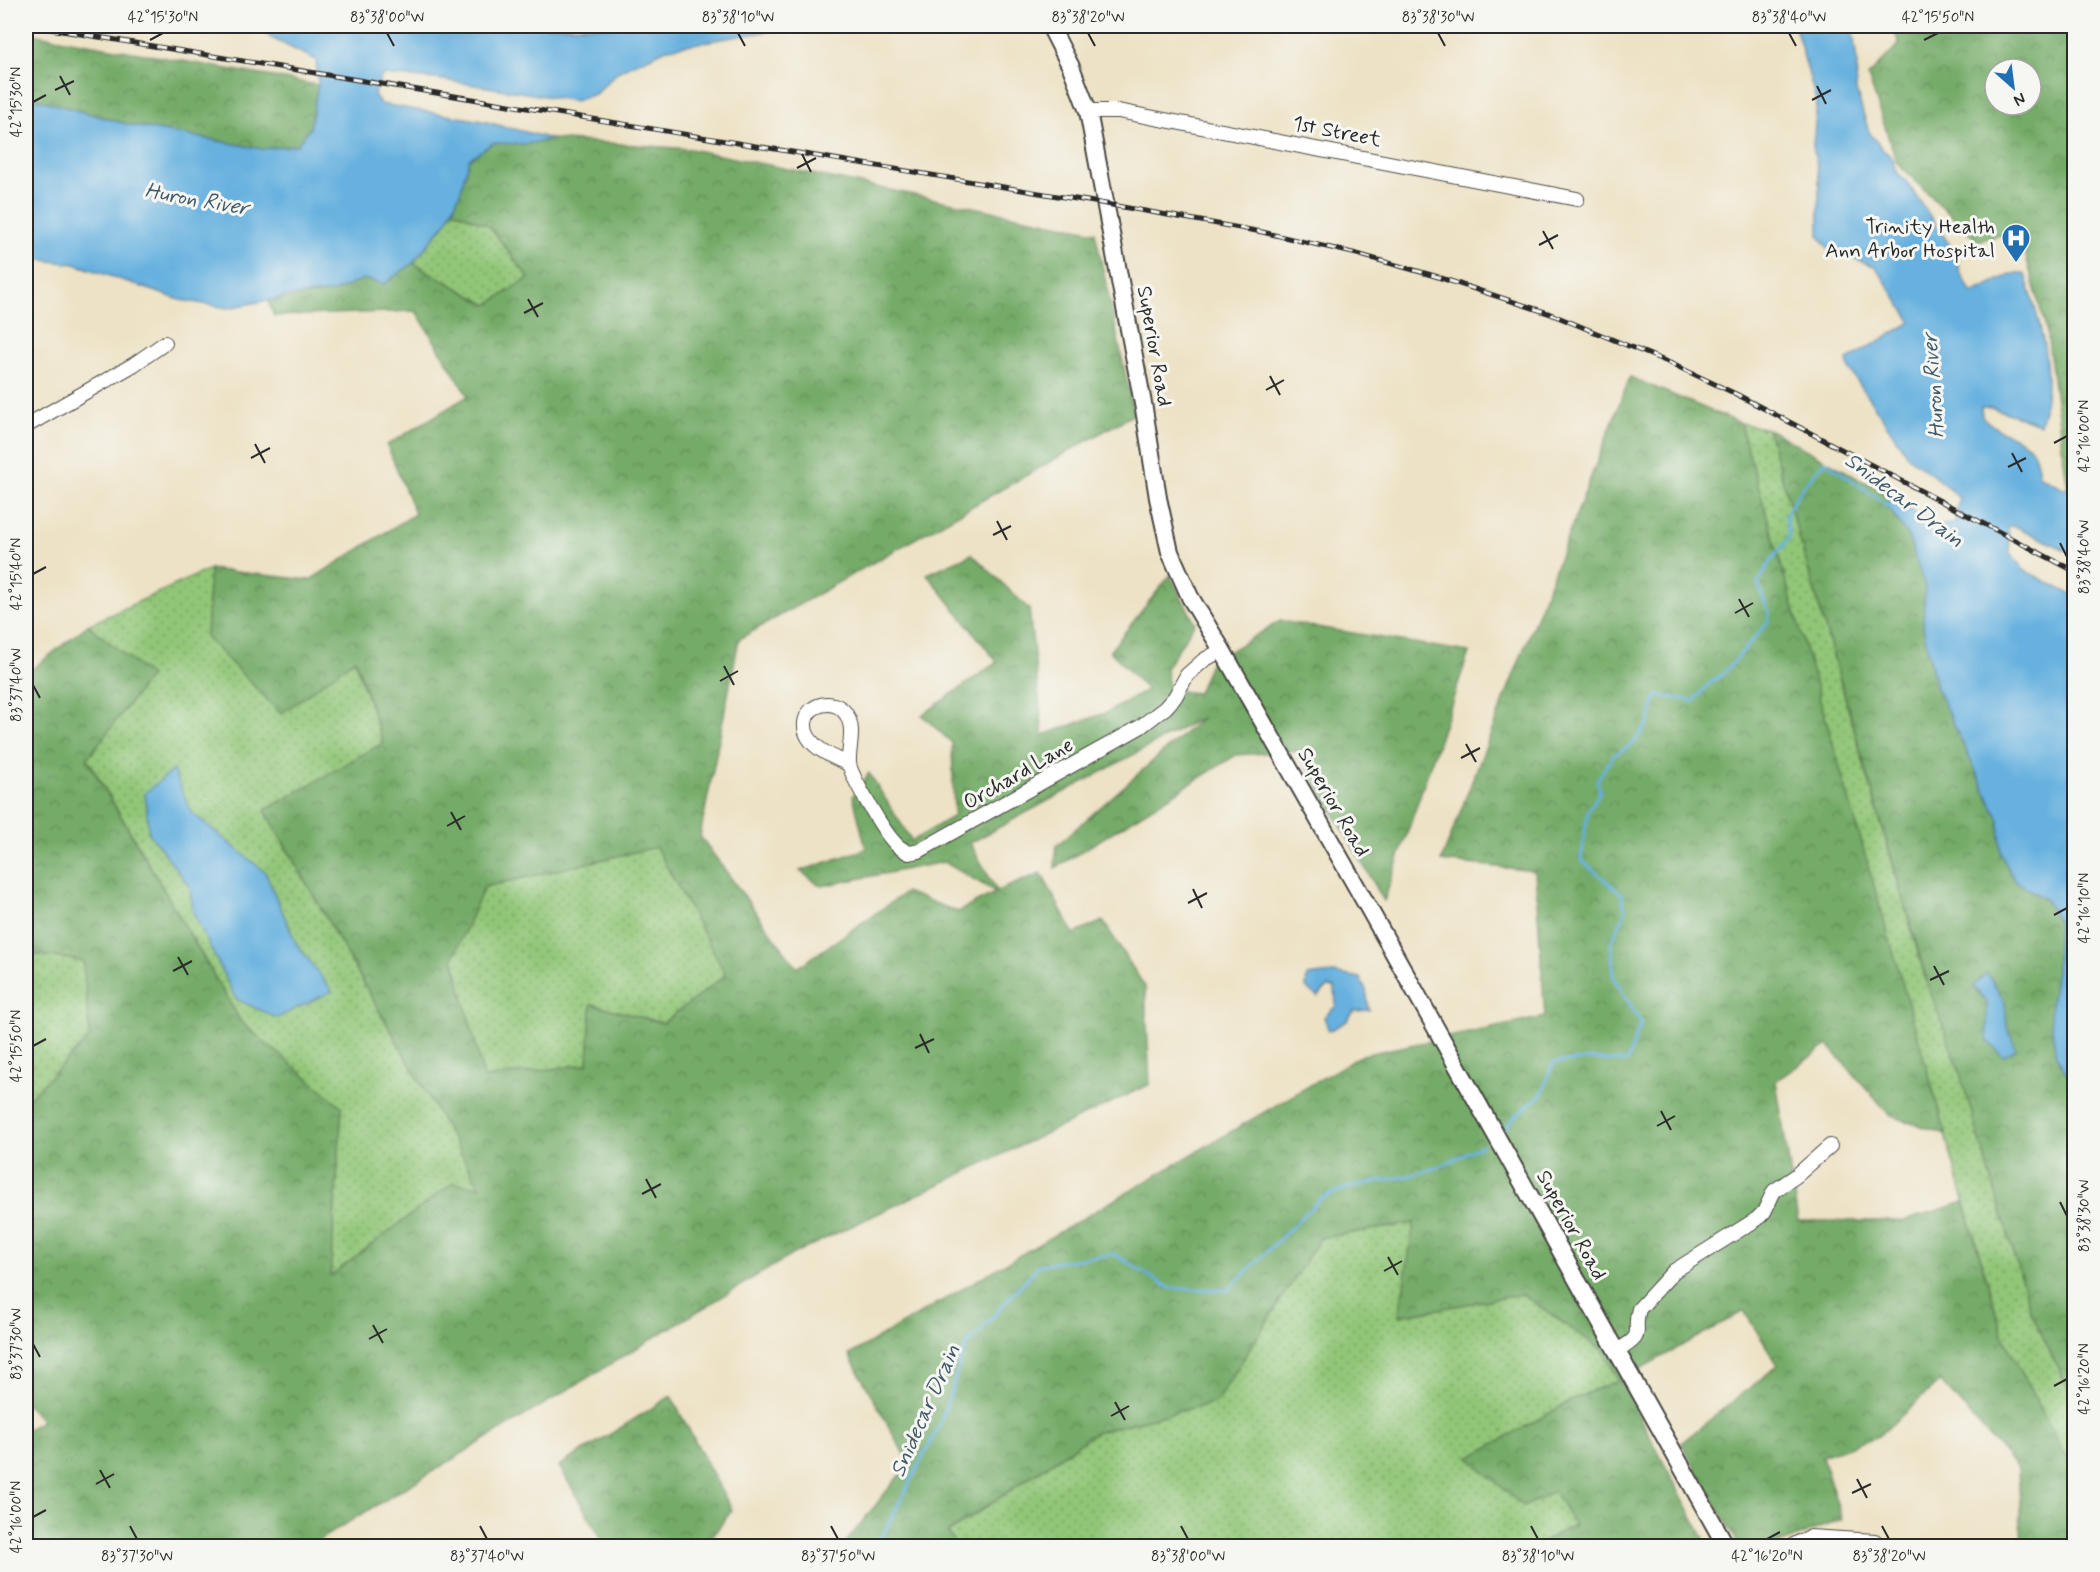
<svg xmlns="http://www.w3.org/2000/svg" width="2100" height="1572" font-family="Mynerve,sans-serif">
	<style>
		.grass { fill: url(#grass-dots); stroke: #5e7851; stroke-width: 1.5 }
		.forest { fill: url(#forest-crowns); stroke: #506b4a; stroke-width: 1.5; fill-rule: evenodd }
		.water { fill: #66b1df; stroke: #486e85; stroke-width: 1.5 }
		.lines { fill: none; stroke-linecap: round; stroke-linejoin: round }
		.stream { stroke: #66b1df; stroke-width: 3 }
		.minor-casing { stroke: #484642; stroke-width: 16 }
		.major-casing { stroke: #484642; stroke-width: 20 }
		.minor { stroke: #fff; stroke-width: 14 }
		.major { stroke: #fff; stroke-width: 16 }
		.rail-casing { stroke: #2b2b2b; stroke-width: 5 }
		.rail { stroke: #f6f6f2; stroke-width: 3; stroke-dasharray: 9; stroke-linecap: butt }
		.ticks { fill: none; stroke: #2b2b2b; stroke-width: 2 }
		.labels { text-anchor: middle; stroke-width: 6; stroke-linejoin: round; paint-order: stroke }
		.street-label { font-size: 21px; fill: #2b2b2b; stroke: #f6f6f2 }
		.poi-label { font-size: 21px; fill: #2b2b2b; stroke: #f6f6f2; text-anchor: end }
		.water-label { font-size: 22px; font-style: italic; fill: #405a6a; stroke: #f6f6f2 }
		.neatline { fill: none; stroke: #2b2b2b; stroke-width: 2 }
		.ticks-label { font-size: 15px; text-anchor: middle; fill: #2b2b2b }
	</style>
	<defs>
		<pattern id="grass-dots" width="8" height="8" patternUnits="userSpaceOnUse" patternTransform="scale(1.5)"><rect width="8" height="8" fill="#91c677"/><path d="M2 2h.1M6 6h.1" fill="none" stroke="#77a162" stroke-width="1.8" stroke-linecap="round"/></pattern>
		<pattern id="forest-crowns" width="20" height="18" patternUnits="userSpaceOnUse" patternTransform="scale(1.5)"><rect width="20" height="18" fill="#74ab68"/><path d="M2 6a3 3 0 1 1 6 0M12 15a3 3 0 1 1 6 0" fill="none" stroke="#5f8b56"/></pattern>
	</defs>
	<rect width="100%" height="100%" fill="#f6f6f2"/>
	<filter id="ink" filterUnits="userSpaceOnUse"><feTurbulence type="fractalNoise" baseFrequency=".0167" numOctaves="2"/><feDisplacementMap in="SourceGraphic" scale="12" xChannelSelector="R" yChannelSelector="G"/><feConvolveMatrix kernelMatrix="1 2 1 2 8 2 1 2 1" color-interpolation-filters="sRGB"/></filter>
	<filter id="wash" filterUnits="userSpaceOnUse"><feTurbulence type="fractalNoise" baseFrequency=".008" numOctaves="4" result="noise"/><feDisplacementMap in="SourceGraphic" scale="24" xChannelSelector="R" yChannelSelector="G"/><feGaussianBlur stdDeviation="1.35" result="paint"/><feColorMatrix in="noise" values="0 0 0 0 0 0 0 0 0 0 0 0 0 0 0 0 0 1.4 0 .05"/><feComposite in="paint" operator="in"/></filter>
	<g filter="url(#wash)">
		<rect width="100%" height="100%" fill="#ede2c5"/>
		<path class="grass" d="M453,210L489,226L529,278L487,305L413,263L447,221Z
			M1740,423L1768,429L1928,988L1982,945L2031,1312L2074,1401V1472L2004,1339Z
			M210,569L206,637L354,659L383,743L265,811L480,1187L453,1183L330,1277L342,1107L241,1022L87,758L150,676L88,625Z
			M656,847L726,975L663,1023L592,1004L588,1064L484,1078L453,958L484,887Z
			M26,953L83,961L90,1037L26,1101Z
			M1415,1223L1399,1316L1522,1294L1602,1350L1619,1380L1576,1398L1554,1490L1575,1525L1535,1546H956L948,1533L1097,1432L1216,1402L1320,1238Z"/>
		<path class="forest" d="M1893,26H2074V493L2068,491L2047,333L2019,231L1977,241L1897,163L1868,76L1899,44ZM1995,69H2031V105H1995Z
			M26,33L318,85L310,128L297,145L262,149L130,125L26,96Z
			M552,139L690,149L1095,232L1134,414L739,639L700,836L797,968L906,892L958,912L996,892L944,862L821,886L800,871L866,849L853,796L869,773L912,841L954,816L952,743L922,715L997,662L927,574L972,554L1029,609L1043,735L1108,712L1147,690L1110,651L1170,575L1195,623L1166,668L1169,690L1198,693L1210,663L1280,621L1469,652L1384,901L1298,751L1236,755L1055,868L1056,846L1203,717L970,843L997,891L1041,873L1074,934L1103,921L1145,987L1150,1084L793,1254L309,1546H26V1430L42,1421L26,1403V1101L90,1037L83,961L26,953V674L88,625L150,676L87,759L241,1022L342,1107L330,1276L453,1183L480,1187L265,810L383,743L355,659L281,714L206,637L210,569L310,580L415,514L387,445L468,396L416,311L274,316L268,301L334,292L363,279L384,284L413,263L487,305L529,278L489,226L453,210L460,193L469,159L493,143ZM656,847L726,975L663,1023L591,1004L588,1064L484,1078L453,958L484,887Z
			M1630,377L1740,423L1946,1134L1891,1116L1828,1045L1776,1081L1798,1221H1904L1964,1202L2004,1339L2074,1472V1546H2022L2018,1469L1940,1381L1879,1436L1822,1456L1842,1519L1774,1546H1740L1681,1443L1778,1365L1744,1311L1620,1380L1708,1546H1535L1575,1525L1554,1491L1524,1507L1469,1458L1576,1398L1619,1380L1602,1350L1522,1294L1399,1316L1414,1223L1320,1238L1216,1402L1097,1432L948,1532L956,1546H843L909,1463L849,1355L1362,1055L1545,1017L1535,871L1441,861Z
			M1768,429L1893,497L1886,504L1908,536L1925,586L1923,626L1936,687L1999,820L2001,853L2014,880L2045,899L2058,920L2056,970L2050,1012L2056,1056L2074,1084V1401L2031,1312L1958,1067L1929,988Z
			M671,1396L732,1510L705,1546H606L559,1466Z"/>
		<path class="water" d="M261,26H798L669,48L619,71L595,94L575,101L437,79L382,75L374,95L381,104L483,121L552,139L526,144L493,143L469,159L460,193L447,221L413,263L384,284L363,279L334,292L290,296L228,308L180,300L75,264L26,258V96L130,125L262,149L297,145L310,128L318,85L316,60L269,37Z
			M1795,26H1852L1857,61L1856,90L1869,132L1883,150L1891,156L1896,171L1906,181L1956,254L1960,272L1972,293L2011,274H2025C2040,322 2057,375 2040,424L1993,408L1981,407L1982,417C1987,421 1992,426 1998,429C2025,445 2035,438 2039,476L2074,493V554L2017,527L2008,526L2010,553L2024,570L2074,596V1084L2056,1056L2050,1012L2056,970L2058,920L2045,899L2014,880L2001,853L1999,820L1936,687L1923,626L1925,586L1908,536L1886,504L1893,497L1937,527L1955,522L1959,498L1945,485L1908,456L1849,369L1847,360L1910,323L1911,321L1876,267L1828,248L1819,236V177L1813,145L1817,103Z
			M173,770L191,812L265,872L296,943L332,991L277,1018L236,999L193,912L190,887L149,833L145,793Z
			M1333,973L1360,978L1366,990L1369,1010L1354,1011L1347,1021L1329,1031L1324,1017L1336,1006L1335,987H1327L1318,997L1306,988L1307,976Z
			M1987,973L2005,1003L2007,1027L2016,1049L2003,1056L1987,1040V1002L1973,986Z"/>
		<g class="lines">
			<path class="stream" d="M1505,1128L1512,1119L1542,1094L1553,1063L1594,1059L1627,1062L1641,1023L1614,978L1611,943L1625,912L1622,894L1581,860L1588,811L1600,792L1597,780L1614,755L1633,744L1648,724L1657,695L1694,701L1707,686L1724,673L1768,622L1769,612L1758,584L1770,562L1789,538L1786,514L1802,488L1825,461L1888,506
				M877,1546L940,1424L965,1348L1039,1265L1114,1254L1169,1288L1228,1290L1321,1198L1350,1187L1408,1176L1439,1167L1482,1145"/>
		</g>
	</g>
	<g filter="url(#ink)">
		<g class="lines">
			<g class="minor-casing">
				<path id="minor" d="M1088,111H1118L1577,199
					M26,426L133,365L165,343
					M849,764C832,757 803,745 805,723C807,703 835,697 846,714C856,729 848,747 849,763C850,775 884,832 894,842C898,847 903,850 909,853L919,851L1140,727L1165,708L1175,697L1187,675L1204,660L1222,650
					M1617,1351C1649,1332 1631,1334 1639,1309L1674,1271L1757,1219L1764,1212L1774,1191L1796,1176L1830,1146
					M1792,1546L1810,1537L1875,1541"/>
			</g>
			<g class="major-casing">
				<path id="major" d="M1050,26L1071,67L1088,111L1144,409L1158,498L1170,552L1190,597L1222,650L1368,907L1726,1546"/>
			</g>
			<use href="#minor" class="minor"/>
			<use href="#major" class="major"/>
			<g class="rail-casing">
				<path id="rail" d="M32,26L1106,204L1262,232L1357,254L1435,276L1548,313L1670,363L1736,394L2074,571"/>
			</g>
			<use href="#rail" class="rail"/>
		</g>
	</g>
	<path class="ticks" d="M387,33L394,46M738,33L745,46M1088,33L1095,46M1438,33L1445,46M1789,33L1796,46M150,40L163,33M1924,40L1938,33M60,76L70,95M1817,86L1826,104M55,90L74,81M1812,100L1831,90M33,102L46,95M802,154L811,172M797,168L816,158M1543,231L1553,249M1539,245L1558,235M528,299L538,317M524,313L543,303M1270,376L1280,395M1266,390L1284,380M2054,443L2067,436M255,444L265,463M2012,453L2022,472M251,458L270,448M2008,467L2026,458M997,521L1007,540M993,535L1011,526M2060,543L2067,557M33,574L46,567M1739,599L1749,617M1735,613L1753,603M724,666L734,685M720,681L738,671M33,685L40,698M1466,744L1476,762M1461,758L1480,748M451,812L461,830M447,826L465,816M1193,889L1202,908M1188,903L1207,893M2054,915L2067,908M178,957L188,975M1934,966L1944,985M173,971L192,961M1930,980L1949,971M920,1034L929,1053M33,1046L46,1039M915,1048L934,1039M1661,1111L1671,1130M1657,1126L1675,1116M646,1179L656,1198M642,1194L661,1184M2060,1202L2067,1216M1388,1257L1398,1275M1384,1271L1402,1261M373,1325L383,1343M369,1339L387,1329M33,1344L40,1357M2054,1386L2067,1379M1115,1402L1125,1420M1111,1416L1129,1406M100,1470L110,1488M1857,1479L1867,1498M96,1484L114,1474M1852,1493L1871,1484M33,1517L46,1510M130,1526L137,1539M480,1526L487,1539M831,1526L838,1539M1181,1526L1188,1539M1531,1526L1538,1539M1882,1526L1889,1539M1767,1539L1780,1532"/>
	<defs>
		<g id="hospital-pin" transform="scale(1.5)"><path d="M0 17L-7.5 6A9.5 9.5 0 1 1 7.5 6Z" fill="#1f6fb2" stroke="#f6f6f2"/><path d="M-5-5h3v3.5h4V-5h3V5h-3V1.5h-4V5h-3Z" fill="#fff"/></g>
	</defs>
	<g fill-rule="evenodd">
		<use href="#hospital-pin" x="2016" y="238"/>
	</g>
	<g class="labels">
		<g class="street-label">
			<text transform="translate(1337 131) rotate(11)" y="7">1st Street</text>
			<text transform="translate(1155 346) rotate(80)" y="7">Superior Road</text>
			<text transform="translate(1018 773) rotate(-30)" y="7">Orchard Lane</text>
			<text transform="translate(1334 802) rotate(60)" y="7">Superior Road</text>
			<text transform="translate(1572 1225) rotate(61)" y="7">Superior Road</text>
		</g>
		<g class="poi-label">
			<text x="1995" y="233">Trinity Health<tspan x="1995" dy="24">Ann Arbor Hospital</tspan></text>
		</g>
		<g class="water-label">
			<text transform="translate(197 198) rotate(10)" y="8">Huron River</text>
			<text transform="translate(1932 386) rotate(-94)" y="8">Huron River</text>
			<text transform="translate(1905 499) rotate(37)" y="8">Snidecar Drain</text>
			<text transform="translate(924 1410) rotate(-66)" y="8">Snidecar Drain</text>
		</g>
	</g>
	<rect width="2100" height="1572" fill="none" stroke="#f6f6f2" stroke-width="66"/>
	<g transform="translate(2013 87) rotate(152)"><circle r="28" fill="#f6f6f2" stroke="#a5a5a2" stroke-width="1.5"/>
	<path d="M0-4.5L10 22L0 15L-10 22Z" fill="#1f6fb2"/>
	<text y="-9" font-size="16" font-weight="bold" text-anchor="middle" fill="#2b2b2b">N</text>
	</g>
	<rect x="33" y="33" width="2034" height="1506" class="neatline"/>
	<g class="ticks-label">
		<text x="163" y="22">42°15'30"N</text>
		<text x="387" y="22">83°38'00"W</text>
		<text x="738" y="22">83°38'10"W</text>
		<text x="1088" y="22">83°38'20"W</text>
		<text x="1438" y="22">83°38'30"W</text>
		<text x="1789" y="22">83°38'40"W</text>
		<text x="1938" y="22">42°15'50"N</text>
		<text transform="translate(16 102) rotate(-90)" y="5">42°15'30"N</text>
		<text transform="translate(2084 436) rotate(-90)" y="5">42°16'00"N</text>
		<text transform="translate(2084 557) rotate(-90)" y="5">83°38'40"W</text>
		<text transform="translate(16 574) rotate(-90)" y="5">42°15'40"N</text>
		<text transform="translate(16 685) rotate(-90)" y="5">83°37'40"W</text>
		<text transform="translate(2084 908) rotate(-90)" y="5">42°16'10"N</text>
		<text transform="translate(16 1046) rotate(-90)" y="5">42°15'50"N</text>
		<text transform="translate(2084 1216) rotate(-90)" y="5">83°38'30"W</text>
		<text transform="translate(16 1344) rotate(-90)" y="5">83°37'30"W</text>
		<text transform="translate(2084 1379) rotate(-90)" y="5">42°16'20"N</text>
		<text transform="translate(16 1517) rotate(-90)" y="5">42°16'00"N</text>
		<text x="137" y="1561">83°37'30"W</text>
		<text x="487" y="1561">83°37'40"W</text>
		<text x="838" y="1561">83°37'50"W</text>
		<text x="1188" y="1561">83°38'00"W</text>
		<text x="1538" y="1561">83°38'10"W</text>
		<text x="1767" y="1561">42°16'20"N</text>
		<text x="1889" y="1561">83°38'20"W</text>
	</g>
</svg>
